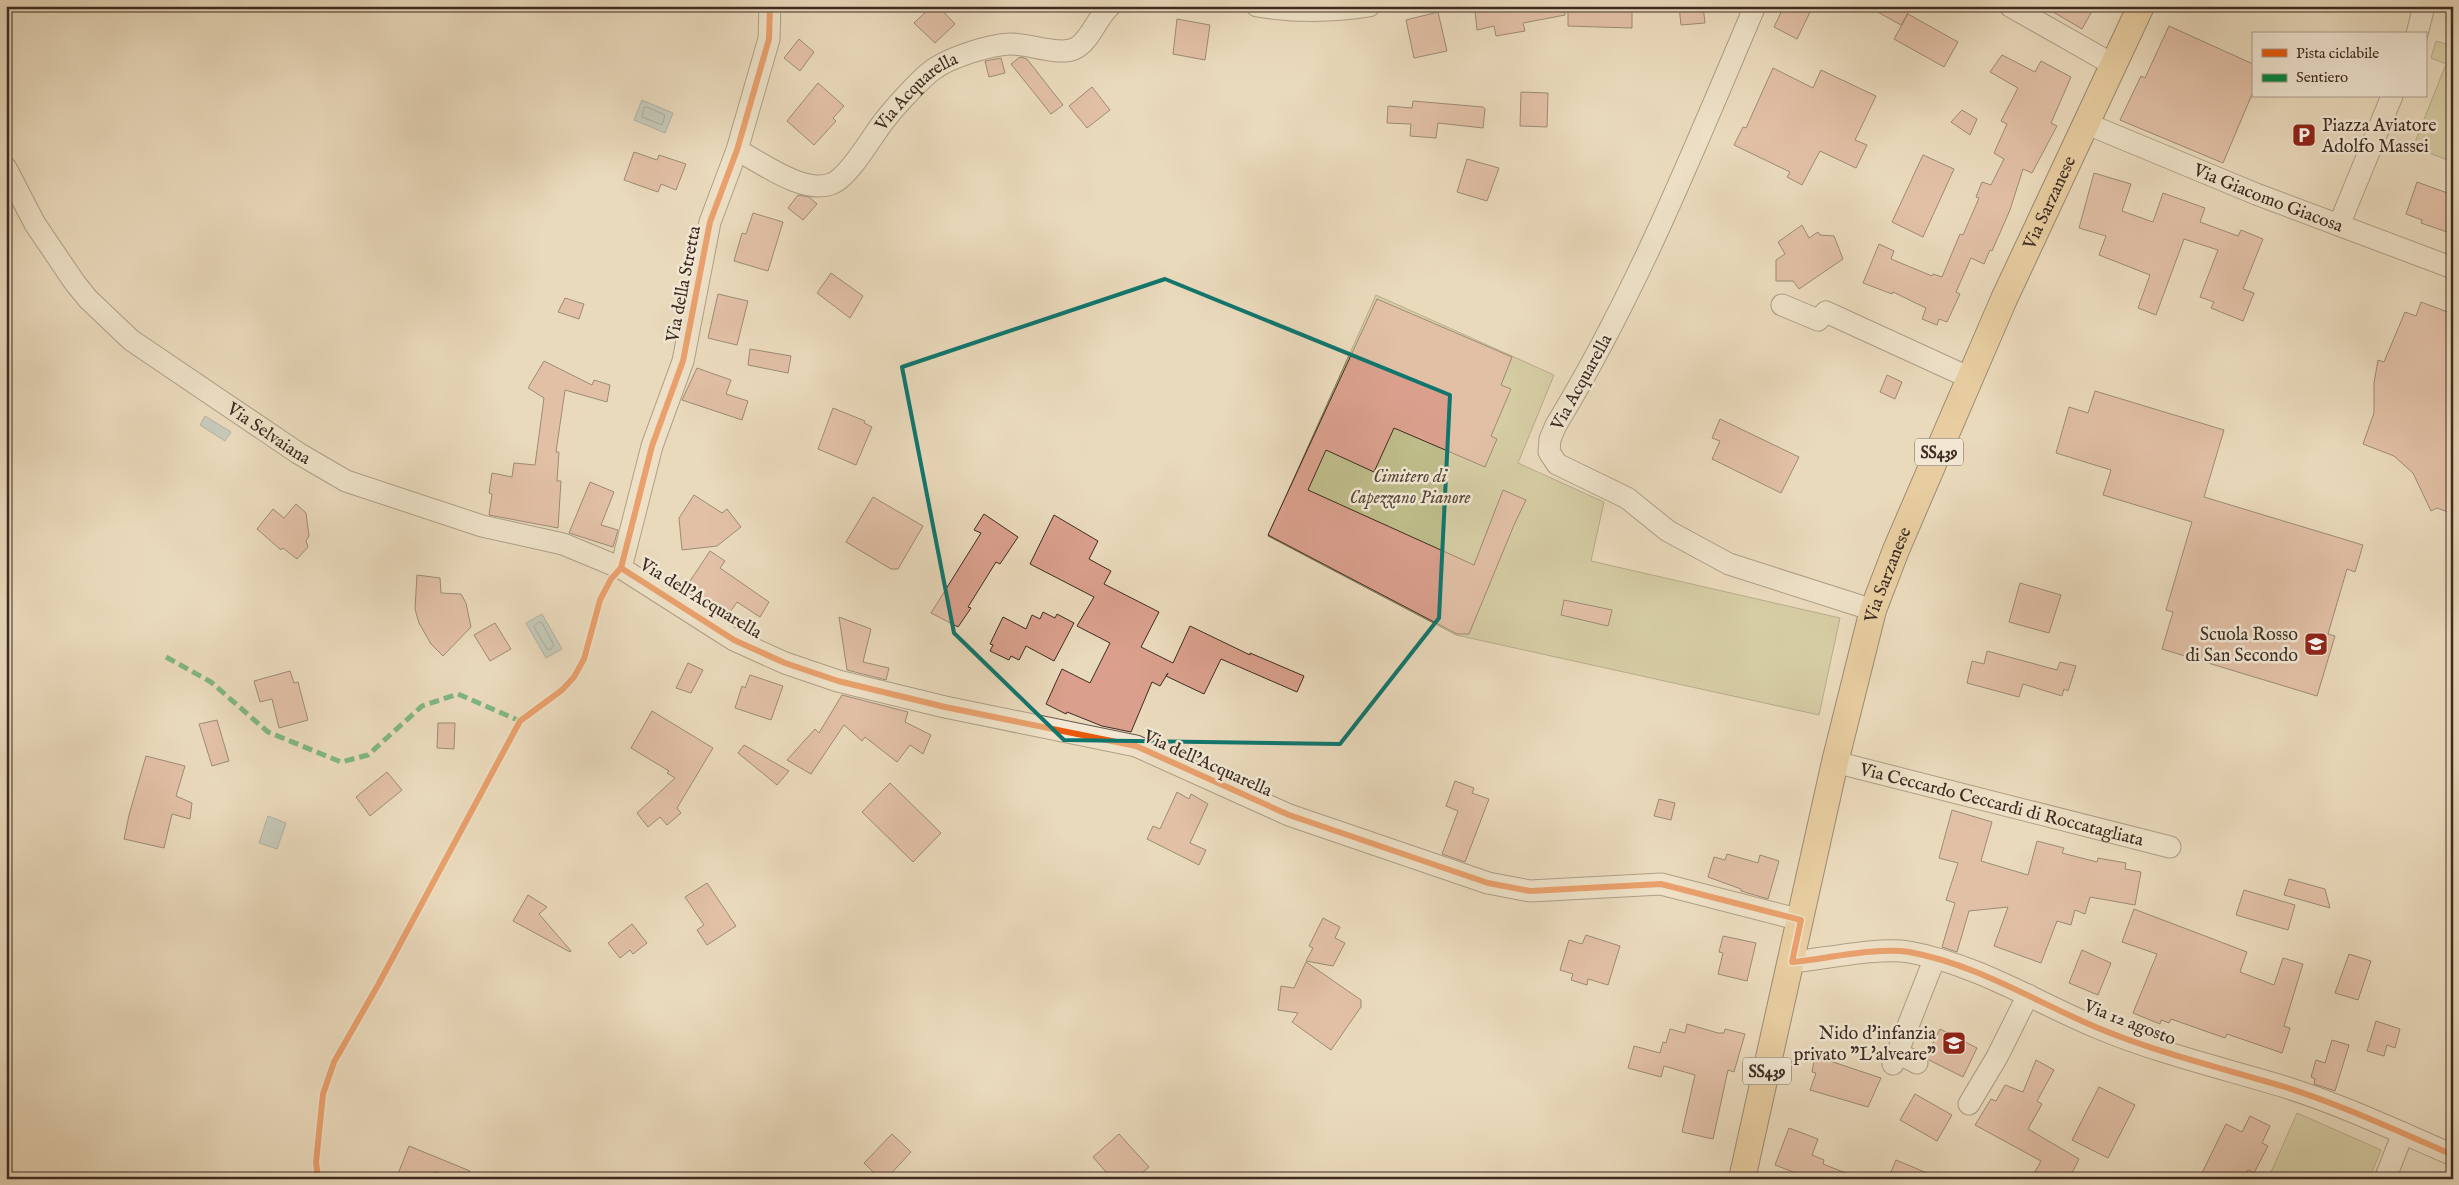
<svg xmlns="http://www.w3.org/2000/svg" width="2459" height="1185" font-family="'IM FELL English',serif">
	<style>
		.green { fill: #bfbd8b; stroke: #7e7456 }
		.water { fill: #9db8bb; stroke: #77807e }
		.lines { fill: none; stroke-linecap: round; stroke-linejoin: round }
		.shore { stroke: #6d726e; stroke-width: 1 }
		.building { fill: #daa08d; stroke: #3d2b22 }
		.minor-casing { stroke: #685748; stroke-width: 23 }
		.major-casing { stroke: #3d2b22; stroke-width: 28 }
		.minor { stroke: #f1e7d3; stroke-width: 21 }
		.major { stroke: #e5bd7e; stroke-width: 26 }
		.quiet { stroke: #00873e; stroke-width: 5; stroke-dasharray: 10 5; stroke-linecap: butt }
		.cycleway-casing { stroke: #f1e7d3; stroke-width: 9 }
		.cycleway { stroke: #e8590c; stroke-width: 6 }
		.marked { fill: none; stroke: #0f766e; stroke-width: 4; stroke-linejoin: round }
		.labels { text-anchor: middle; stroke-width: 5; stroke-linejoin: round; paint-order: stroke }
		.shield { fill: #f1e7d3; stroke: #736357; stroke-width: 1 }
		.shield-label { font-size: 16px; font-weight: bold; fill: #3d2b22 }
		.street-label { font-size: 18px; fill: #3d2b22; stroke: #f1e7d3 }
		.poi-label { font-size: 18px; fill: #3d2b22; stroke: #f1e7d3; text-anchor: end }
		.park-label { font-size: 18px; font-style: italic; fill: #574837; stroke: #f1e7d3 }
	</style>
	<rect width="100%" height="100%" fill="#eadabc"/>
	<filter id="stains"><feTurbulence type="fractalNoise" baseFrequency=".004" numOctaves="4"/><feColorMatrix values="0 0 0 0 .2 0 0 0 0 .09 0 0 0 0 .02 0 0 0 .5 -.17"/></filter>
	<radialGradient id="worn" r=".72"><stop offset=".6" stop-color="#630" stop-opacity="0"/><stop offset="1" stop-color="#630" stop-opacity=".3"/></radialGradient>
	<path class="green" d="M2436,41L2453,46V162L2413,147L2446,64L2431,58Z
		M1376,295L1554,375L1518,463L1604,502L1591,561L1840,618L1819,715L1456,635L1268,536Z
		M2297,1113L2381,1150L2369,1179H2268Z"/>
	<path class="water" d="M642,100L673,113L665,133L634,120Z
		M205,416L231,432L225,441L200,425Z
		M542,614L562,649L546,658L526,623Z
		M268,816L286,823L277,849L259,843Z"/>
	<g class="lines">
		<path class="shore" d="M647,107L665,115L662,125L642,117L644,108Z
			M539,622L542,623L554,645L550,650L547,649L534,627Z"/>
	</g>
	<path class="building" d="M932,6H938L955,24L935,43L914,23Z
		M1491,6H1564L1565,15L1523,23L1525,31L1496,36L1494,26L1477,30L1475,11L1491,8Z
		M1568,6H1632V28L1568,26Z
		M1679,6H1703L1705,23L1681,25Z
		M1784,6H1813L1797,39L1774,27Z
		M1867,6H1912L1901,25Z
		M2043,6H2095L2082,29Z
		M1438,12L1447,51L1414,58L1406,20Z
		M1908,14L1958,42L1944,67L1894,39Z
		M1177,19L1210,25L1205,60L1173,54Z
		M2169,26L2253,64V92L2223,163L2120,120L2141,76L2145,78Z
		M799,39L814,52L800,71L784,58Z
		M2002,55L2035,72L2041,61L2071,77L2051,123L2057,126L2032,173L2023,169L2010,210L1992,251L1990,250L1984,264L1971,258L1956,292L1960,294L1947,322L1939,319L1937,325L1922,319L1926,308L1893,292L1892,294L1863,283L1879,244L1894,251L1891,259L1932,276L1933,274L1942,277L1960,234L1963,235L1979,198L1976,197L1982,182L1991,185L2004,159L1994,153L2007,124L2001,121L2018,88L1990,72Z
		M1020,57L1027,59L1063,105L1051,114L1011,64Z
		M1001,58L1005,73L989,77L985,61Z
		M1773,68L1813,88L1821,70L1876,96L1855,140L1867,145L1856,168L1820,151L1802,185L1787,177L1790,172L1734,145L1743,127L1746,128Z
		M818,83L844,106L833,118L836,121L814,145L787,121Z
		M1092,87L1110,110L1087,128L1069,106Z
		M1521,92L1548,93L1547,127L1520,126Z
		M1413,101L1483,107L1485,109L1483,128L1438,123L1436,138L1410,136L1411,124L1387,123L1388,106L1412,108Z
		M1962,110L1977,119L1970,135L1951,122Z
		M634,152L657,160L659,155L686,164L676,190L661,184L658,192L624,180Z
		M1923,155L1954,169L1923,237L1892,222Z
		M1467,159L1499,168L1487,201L1457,192Z
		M2094,173L2131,184L2122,211L2153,222L2163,193L2205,208L2200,222L2238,236L2241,230L2263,239L2243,289L2254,293L2243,321L2211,308L2214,302L2200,297L2218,250L2184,239L2156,315L2138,308L2150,275L2099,255L2106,236L2079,228Z
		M2417,182L2453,195V234L2421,223L2422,220L2406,214Z
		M798,195L809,197L817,204L803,220L788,208Z
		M753,213L783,222L768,271L734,261L742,233L746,234Z
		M1802,225L1809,238L1818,232L1820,235L1834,236L1843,259L1799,289L1793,281H1776V260L1785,254L1778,242Z
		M831,273L863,296L850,318L817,293Z
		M718,294L748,301L737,345L708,338Z
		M565,298L584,304L579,319L558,312Z
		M1377,299L1512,357L1501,385L1511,389L1491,436L1497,439L1485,467L1394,428L1374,472L1326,450L1308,490L1474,565L1503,490L1526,500L1514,525L1469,634H1457L1268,535Z
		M2421,302L2453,314V499L2448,512L2437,508L2431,511L2413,473L2394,456L2363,444L2374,413V383L2378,360L2384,362L2405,312L2416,316Z
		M750,349L791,356L788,373L748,365Z
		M544,361L592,385L594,380L610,385L607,402L565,390L556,452H559L557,481H561L558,528L489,515L492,494L489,493L492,473L512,477L514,463L535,465L544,398L528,388Z
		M697,368L731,380L726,394L748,401L742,420L682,400Z
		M1887,375L1902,382L1895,399L1880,392Z
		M2095,391L2224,430L2204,497L2363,545L2355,572L2347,569L2328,634L2335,636L2317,696L2162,649L2173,612L2166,610L2192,522L2103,495L2111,470L2056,453L2069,407L2088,413Z
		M833,408L865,421L864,423L872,427L856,465L818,449Z
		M1720,419L1799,457L1781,493L1712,459L1720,441L1712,438Z
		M590,482L614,492L601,525L618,530L613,547L569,533Z
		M694,495L722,513L727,509L741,527L717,546L682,550L679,518Z
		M873,497L923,526L898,569H891L846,542Z
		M296,504L306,513L309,536L306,541L308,547L297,559L283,548L281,550L257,529L273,509L284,518Z
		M984,514L1018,537L1000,564L996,562L968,607L971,608L958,627L931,613L981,533L974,530Z
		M1054,515L1098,541L1089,559L1111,571L1104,584L1159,612L1141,647L1173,663L1190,626L1250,655V653L1304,676L1297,692L1221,659L1204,694L1166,676L1168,673L1160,686L1152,682L1131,732L1102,726L1067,712L1066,714L1046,704L1062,669L1090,683L1110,643L1077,626L1094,597L1030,564Z
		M710,551L725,561L720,568L769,602L760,617L737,602L726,618L684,590Z
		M417,575L440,578L441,593L461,594L466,603L471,627L443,656L431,644L419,623L415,609Z
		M2020,583L2061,595L2049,633L2009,622Z
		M1564,600L1612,610L1608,626L1561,615Z
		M1043,612L1055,618L1057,614L1074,623L1054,661L1026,646L1019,660L1011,656L1009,660L990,651L993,645L990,644L1003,617L1026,629L1032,615L1040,619Z
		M839,617L871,629L863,662L889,668L886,680L847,670Z
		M495,623L511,649L490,661L474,635Z
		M1987,651L2057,670L2060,662L2076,666L2068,691L2064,689L2062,696L2023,684L2019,697L1967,683L1972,661L1984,664Z
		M688,663L703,670L691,693L676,688Z
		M290,671L294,683L298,682L308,720L279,728L272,699L260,702L254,681Z
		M750,675L783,686L771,720L735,708L742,686L745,688Z
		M842,695L908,712L905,722L931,735L923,754L910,745L897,762L865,737L862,741L844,725L811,774L787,760L815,729L819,733Z
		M652,711L713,748L677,808L681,813L667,825L660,817L648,827L637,813L675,778L667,773L669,771L631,748Z
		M217,720L229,761L212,766L199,724Z
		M438,723H455L454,749L437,748Z
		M744,745L789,771L777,785L738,753Z
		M146,756L185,766L176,796L192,803L190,819L172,814L164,848L124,839L129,815Z
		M387,772L402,790L370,816L356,797Z
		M1455,781L1474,788L1472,793L1489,799L1465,862L1442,854L1458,811L1446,806Z
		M890,783L941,833L913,862L862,812Z
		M1177,792L1189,799L1191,794L1208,804L1190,843L1206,850L1199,865L1147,839L1153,826L1160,829Z
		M1659,799L1675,803L1671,820L1654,816Z
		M1952,810L1992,822L1981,861L2028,875L2037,841L2064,848L2062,853L2097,862L2098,858L2126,863L2125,869L2141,872L2135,905L2090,897L2085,914L2075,910L2071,925L2057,921L2041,963L1994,946L2008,907L1969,911L1957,952L1942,947L1955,903L1946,900L1958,863L1939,858Z
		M1727,854L1758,863L1760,855L1779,861L1768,899L1741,891V889L1708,877L1714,857L1725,860Z
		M2289,879L2325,889L2330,908L2284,895Z
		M707,883L736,926L707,945L697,930L704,925L685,897Z
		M2244,890L2295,905L2288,930L2236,915Z
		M528,895L547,907L539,914L571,951L570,952L513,921Z
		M2134,909L2247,952L2240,972L2274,985L2283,958L2303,964L2284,1026L2290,1028L2282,1053L2227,1034L2225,1038L2171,1019L2169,1023L2161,1020L2160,1024L2133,1013L2157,954L2122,942Z
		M1323,918L1340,927L1335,938L1345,943L1333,966L1306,961L1313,948L1309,946Z
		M632,924L647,943L633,954L630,950L620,958L608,943Z
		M1586,935L1620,946L1608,985L1588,979L1587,985L1571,980L1573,974L1560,970L1569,940L1582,944Z
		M1723,936L1756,943L1747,981L1718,974L1723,953L1719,952Z
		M2082,950L2111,963L2098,995L2069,983Z
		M2349,954L2371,961L2358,1000L2335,993Z
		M1306,962L1361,1000V1007L1331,1050L1292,1022L1298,1013L1278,1010L1281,986L1294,988Z
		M2376,1021L2400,1029L2395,1048L2387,1045L2384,1056L2367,1051Z
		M1687,1024L1718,1033H1724L1725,1029L1745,1034L1734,1072L1728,1070L1713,1139L1682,1132L1695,1075L1664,1066L1661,1077L1628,1068L1634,1046L1660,1053L1663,1042L1666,1043L1670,1029L1685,1033Z
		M1940,1029L1977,1048L1963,1077L1929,1060L1927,1055Z
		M2332,1040L2349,1045L2335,1091L2314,1084L2315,1079L2311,1077L2316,1060L2325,1063Z
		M1815,1056L1881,1078L1868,1107L1810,1090L1816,1073L1812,1072Z
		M2036,1060L2054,1070L2037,1101L2042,1104L2028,1129L2079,1159L2069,1179H2031L2041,1161L1975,1125L1991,1099L1996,1101L2005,1085L2023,1092Z
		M2099,1087L2135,1105L2108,1158L2072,1140Z
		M1915,1094L1952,1115L1937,1141L1900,1120Z
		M2250,1116L2270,1126L2262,1143L2268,1146L2254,1173L2248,1170L2244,1179H2199L2226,1124L2242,1132Z
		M1789,1128L1818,1139L1812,1155L1824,1160L1823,1164L1856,1177V1179H1811L1775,1165Z
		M892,1134L911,1152L886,1179H880L864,1163Z
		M1119,1134L1149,1167L1135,1179H1112L1093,1157Z
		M409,1146L470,1171L467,1179L434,1172L432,1179H396Z
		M1896,1160L1939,1178V1179H1888Z"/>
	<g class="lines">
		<g class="minor-casing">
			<g id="minor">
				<path d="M1257,6C1295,12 1331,12 1369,6"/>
				<path d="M1755,6C1694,149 1637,292 1556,425L1550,439L1549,452L1557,464L1627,498L1668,531L1729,564L1873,610"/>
				<path d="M2010,6L2112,64"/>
				<path d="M2417,34L2424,6"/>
				<path id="s1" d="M2085,123L2256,194L2453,268"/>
				<path id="s2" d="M737,150C762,163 803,194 831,184C849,178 872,136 884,121C895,107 921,78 934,69C951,57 989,45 1010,44C1027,43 1057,56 1074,49C1090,42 1097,17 1110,6"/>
				<path id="s3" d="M6,168L35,224L75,283L88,299L131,340L298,453L346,481L482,526L563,544L621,568L734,640L785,663L838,681L945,707L1136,746L1289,815L1488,883L1530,891L1661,884L1801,920"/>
				<path d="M2339,225L2392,96"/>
				<path d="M1782,305L1818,320L1826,312L1970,378"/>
				<path d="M621,568L652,446L683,361L710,222L737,150L769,39L770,6"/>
				<path id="s4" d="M1835,762L2170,847"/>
				<path d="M1792,962C1825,959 1877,947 1909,952C1976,964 2036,1002 2098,1028C2158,1053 2222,1068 2285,1087C2342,1105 2397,1131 2453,1155"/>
				<path d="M1898,1053L1917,1063"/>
				<path d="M1893,1064L1934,960"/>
				<path d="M1969,1104L1997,1057L2028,995"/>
				<path d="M2385,1179L2403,1133"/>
			</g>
		</g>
		<g class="major-casing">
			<g id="major">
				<path id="s5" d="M1742,1179L1835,762L1873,610L1896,550L2004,299L2141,6"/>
			</g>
		</g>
		<use href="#minor" class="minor"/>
		<use href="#major" class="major"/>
		<path class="quiet" d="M166,657L211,682L268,732L341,762L368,755L422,706L458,694L520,721"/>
		<g class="cycleway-casing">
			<path id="cycleway" d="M621,568L734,640L785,663L838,681L945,707L1136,746L1289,815L1488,883L1530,891L1661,884L1801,920L1792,962C1825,959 1877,947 1909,952C1976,964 2036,1002 2098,1028C2158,1053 2222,1068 2285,1087C2342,1105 2397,1131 2453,1155
				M621,568L652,446L683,361L710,222L737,150L769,39L770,6
				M318,1179L316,1162L323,1094L334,1062L378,985L520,721L562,690L574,677L584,659L600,600L611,579L621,568"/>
		</g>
		<use href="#cycleway" class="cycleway"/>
	</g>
	<path d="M0 0H2459V1185H0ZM1165,279L1450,395L1439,618L1340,744L1064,740L954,633L902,367Z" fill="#eadabc" fill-opacity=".55" fill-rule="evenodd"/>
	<path class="marked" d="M1165,279L1450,395L1439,618L1340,744L1064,740L954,633L902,367Z"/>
	<defs>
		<g id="parking-square" transform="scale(1.25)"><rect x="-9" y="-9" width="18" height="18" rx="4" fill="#8f2418" stroke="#f1e7d3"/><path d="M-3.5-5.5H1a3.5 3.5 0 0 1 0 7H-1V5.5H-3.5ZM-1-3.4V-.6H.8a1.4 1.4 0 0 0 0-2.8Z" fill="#fff"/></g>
		<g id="school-square" transform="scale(1.25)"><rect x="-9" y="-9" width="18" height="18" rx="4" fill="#8f2418" stroke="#f1e7d3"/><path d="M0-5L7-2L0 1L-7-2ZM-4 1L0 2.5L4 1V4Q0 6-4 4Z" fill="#fff"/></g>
	</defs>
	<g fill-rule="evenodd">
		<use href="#parking-square" x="2304" y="135"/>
		<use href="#school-square" x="2316" y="644"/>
		<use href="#school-square" x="1954" y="1043"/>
	</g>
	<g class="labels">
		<g class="shield">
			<rect x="1915" y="438.5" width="48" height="27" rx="4"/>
			<rect x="1743" y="1057.5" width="48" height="27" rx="4"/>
		</g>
		<g class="shield-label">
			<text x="1939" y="458">SS439</text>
			<text x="1767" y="1077">SS439</text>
		</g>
		<g class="street-label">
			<text dy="6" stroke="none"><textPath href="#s2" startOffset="230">Via Acquarella</textPath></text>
			<text dy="6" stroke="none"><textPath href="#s1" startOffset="198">Via Giacomo Giacosa</textPath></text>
			<text dy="6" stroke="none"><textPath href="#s5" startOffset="1028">Via Sarzanese</textPath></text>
			<text transform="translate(683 284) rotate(-79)" y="6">Via della Stretta</text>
			<text transform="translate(1581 382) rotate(-61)" y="6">Via Acquarella</text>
			<text dy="6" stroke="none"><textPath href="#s3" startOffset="381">Via Selvaiana</textPath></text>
			<text dy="6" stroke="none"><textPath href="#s5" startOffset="622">Via Sarzanese</textPath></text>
			<text transform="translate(701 598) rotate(31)" y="6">Via dell'Acquarella</text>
			<text transform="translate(1208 763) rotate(24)" y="6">Via dell'Acquarella</text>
			<text dy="6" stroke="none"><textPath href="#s4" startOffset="172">Via Ceccardo Ceccardi di Roccatagliata</textPath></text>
			<text transform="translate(2130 1022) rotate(21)" y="6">Via 12 agosto</text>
		</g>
		<g class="poi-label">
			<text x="2322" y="131" text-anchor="start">Piazza Aviatore<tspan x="2322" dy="21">Adolfo Massei</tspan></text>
			<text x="2298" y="640">Scuola Rosso<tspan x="2298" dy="21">di San Secondo</tspan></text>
			<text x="1936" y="1039">Nido d'infanzia<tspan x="1936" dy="21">privato "L'alveare"</tspan></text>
		</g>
		<g class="park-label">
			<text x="1410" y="482">Cimitero di<tspan x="1410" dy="21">Capezzano Pianore</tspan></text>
		</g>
	</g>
	<rect width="2459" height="1185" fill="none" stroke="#eadabc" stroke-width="25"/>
	<rect x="8" y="8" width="2444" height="1170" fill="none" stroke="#3d2b22" stroke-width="2.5"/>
	<rect x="12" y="12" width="2434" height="1160" fill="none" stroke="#3d2b22"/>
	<rect x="2252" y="32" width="175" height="65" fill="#f1e7d3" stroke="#a99c8c"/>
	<rect x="2262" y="49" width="25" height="8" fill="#e8590c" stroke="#a99c8c"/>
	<text x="2296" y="58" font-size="15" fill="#3d2b22">Pista ciclabile</text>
	<rect x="2262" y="74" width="25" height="8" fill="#00873e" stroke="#a99c8c"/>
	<text x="2296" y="82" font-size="15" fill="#3d2b22">Sentiero</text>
	<rect width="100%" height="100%" filter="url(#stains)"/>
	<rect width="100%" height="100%" fill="url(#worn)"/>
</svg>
